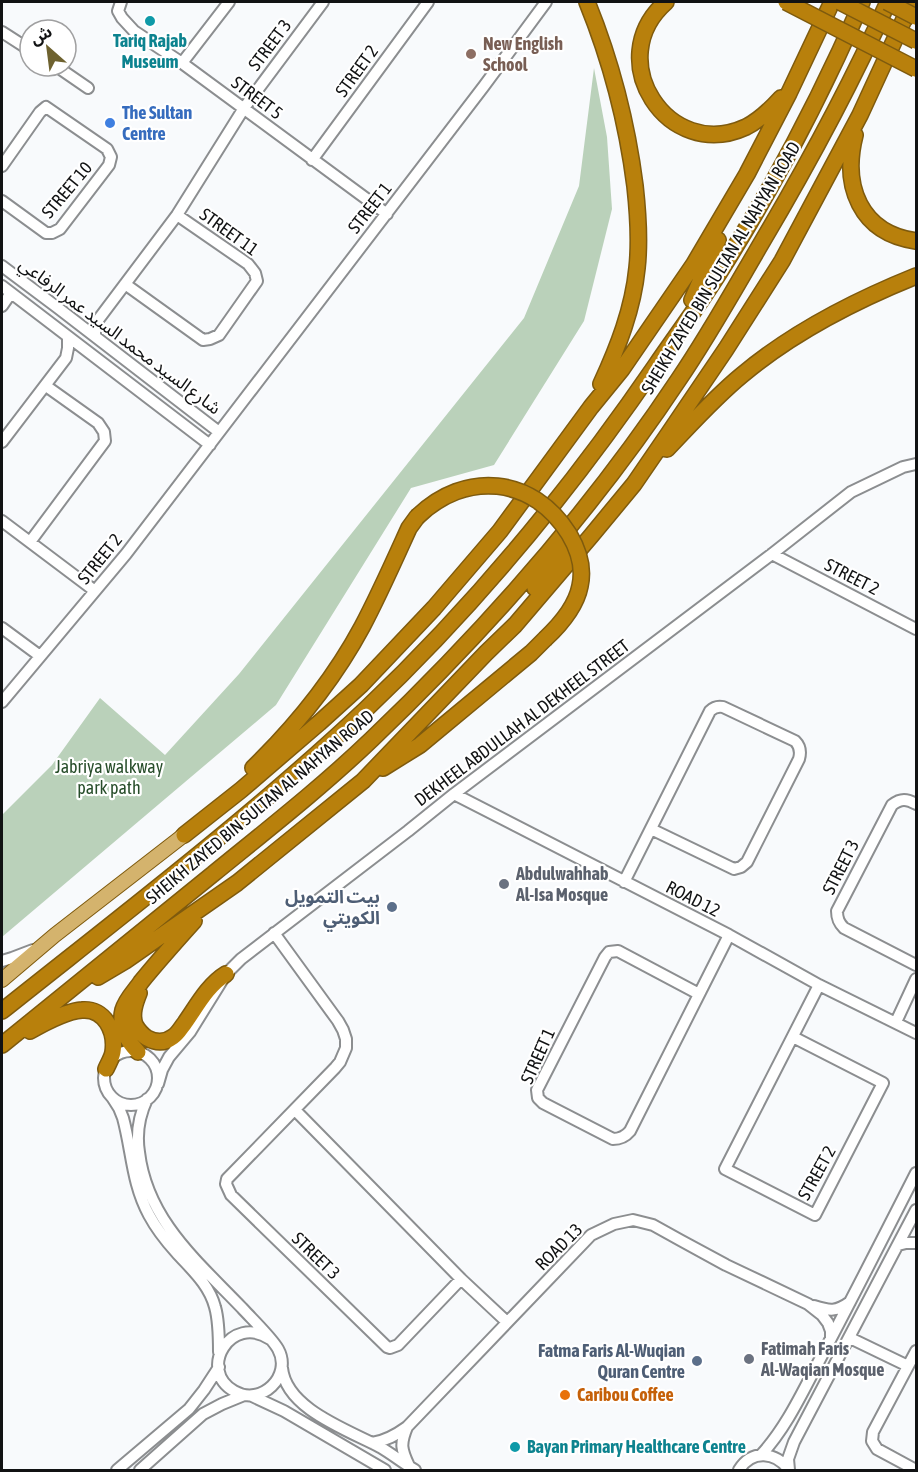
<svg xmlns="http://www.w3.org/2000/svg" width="918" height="1472" font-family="'Asap Condensed','Noto Sans Arabic',sans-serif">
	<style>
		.green { fill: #bad1ba }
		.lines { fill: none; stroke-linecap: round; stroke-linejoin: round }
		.minor-casing { stroke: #8c8e90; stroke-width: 14 }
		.major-casing { stroke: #7e5a0e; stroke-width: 16 }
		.highway-casing { stroke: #7e5a0e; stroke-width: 18 }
		.minor { stroke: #fff; stroke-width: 10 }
		.major { stroke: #d4b36d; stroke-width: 14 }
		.highway { stroke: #b8800c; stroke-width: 15 }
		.highway-bridge-casing { stroke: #7e5a0e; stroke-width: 18; stroke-linecap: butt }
		.highway-bridge { stroke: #b8800c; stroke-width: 15 }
		.culture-dot { fill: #0f9aa8; stroke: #fff; stroke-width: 2 }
		.education-dot { fill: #8d6e63; stroke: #fff; stroke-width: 2 }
		.shop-dot { fill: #3f7fe0; stroke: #fff; stroke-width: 2 }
		.worship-dot { fill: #6b7280; stroke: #fff; stroke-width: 2 }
		.service-dot { fill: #5c6f8a; stroke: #fff; stroke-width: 2 }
		.food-dot { fill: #e8710a; stroke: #fff; stroke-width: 2 }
		.labels { text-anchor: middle; stroke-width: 4.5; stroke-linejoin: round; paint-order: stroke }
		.culture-label { font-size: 18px; font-weight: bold; fill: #0d838f; stroke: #fff }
		.education-label { font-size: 18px; font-weight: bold; fill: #785e54; stroke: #fff; text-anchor: start }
		.street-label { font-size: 18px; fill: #111213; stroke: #fff }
		.shop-label { font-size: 18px; font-weight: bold; fill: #366cbe; stroke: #fff; text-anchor: start }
		.park-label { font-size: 18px; fill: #274d2a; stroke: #fff }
		.worship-label { font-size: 18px; font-weight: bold; fill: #5b616d; stroke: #fff; text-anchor: start }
		.service-label { font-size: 18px; font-weight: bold; fill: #4e5e75; stroke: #fff; text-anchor: end }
		.food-label { font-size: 18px; font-weight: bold; fill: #c56008; stroke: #fff; text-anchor: start }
	</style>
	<rect width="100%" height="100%" fill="#f8fafc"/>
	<path class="green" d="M594,68L607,137L612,209L584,321L494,465L411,488L276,705L2,937V815L52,765L100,698L165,755L239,674L524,318L579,186Z"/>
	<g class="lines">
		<g class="minor-casing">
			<path id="minor" d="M121,2L118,11L122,18L134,31L182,63L387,214
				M2,32L30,50
				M182,63L229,2
				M56,66L88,88
				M312,160L428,2
				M2,166L40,112L46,107L107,149L111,157L109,165L60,229L52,233H46L2,201
				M2,266L58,308L219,432
				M125,284L203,340L210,339L219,335L257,281L255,273L248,264L177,215
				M2,286L210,445
				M2,306L11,293
				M95,336V328L98,320L177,215L244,108L323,2
				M2,442L66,358L68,348V337
				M2,521L95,591
				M30,542L105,441L104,432L98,423L46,386
				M772,554L916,629
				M2,628L40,656
				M2,702L126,554L484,86L546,2
				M454,794L729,935L819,985L916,1033
				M916,804C907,799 901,798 892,805L837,911C837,919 839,923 844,928L916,965
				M624,882L710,711C714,707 718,706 723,707L795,741C800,746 801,752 799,759L747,862L741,867L734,869L651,829
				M274,933L338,1021L343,1030L346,1039V1048L340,1062L335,1068L227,1179L226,1184L231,1195L387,1347L390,1348L398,1345L461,1279
				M2,961L12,958L33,950
				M699,994L618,951L609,952L605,957L537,1090L538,1098L543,1103L613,1139C620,1139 625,1137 630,1131L729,935
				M896,1022L916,979
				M793,1037L883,1083L815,1215L725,1169L819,985
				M104 1078a27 27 0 1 1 54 0a27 27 0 1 1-54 0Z
				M158,1084L162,1070L169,1057L190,1032L226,974L241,959L408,831L454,794L772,554L851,492L903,467L916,464
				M112,1097L119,1108L123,1118C132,1151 132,1184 149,1215C156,1228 165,1240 176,1252C191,1269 209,1284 215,1307C219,1321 219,1337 219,1352
				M147,1099C139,1116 136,1133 139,1152C147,1220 197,1261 242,1308C251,1318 272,1338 278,1349C293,1376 261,1407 234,1391C197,1370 231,1313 270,1339
				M295,1110L461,1279L507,1322
				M898,1245L906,1243H916
				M814,1306C830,1311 836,1312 850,1302
				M850,1338L908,1366
				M916,1351L873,1432L872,1441L877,1449L916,1470
				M282,1368C286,1409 348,1430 380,1447C392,1454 403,1463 415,1470
				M252,1396L284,1411L385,1470
				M407,1427C400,1444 401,1449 409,1466
				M372,1443C386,1441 396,1435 407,1427L591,1235L614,1224L633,1220L653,1225L680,1240L726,1265L808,1304L822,1315L828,1323L831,1331V1338
				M761,1455C786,1428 802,1393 819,1361C852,1299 884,1236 916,1173
				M117,1470L189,1409L204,1390L219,1367
				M140,1470L203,1414L222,1404L244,1395
				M739,1470C752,1449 776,1452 789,1470
				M789,1470L788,1459L794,1442L916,1210"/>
		</g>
		<g class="major-casing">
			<path id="major" d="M2,980L55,935L184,835"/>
		</g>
		<g class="highway-casing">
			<path id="highway" d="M587,2C611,61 627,123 635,186C638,213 640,241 637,268C633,309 618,347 601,384
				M666,2C601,59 668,163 746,127C760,120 771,109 781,98
				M855,135C842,186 860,233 916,241
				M692,300L718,240
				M667,449C691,424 715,397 742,375C793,332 854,301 916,276
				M535,588L557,559L567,541
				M253,768C295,727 334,679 362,627C379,595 394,561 409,528L417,517
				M383,768L420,745L531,653L545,639
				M184,835L241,790L319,723L361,685L434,608L500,531L591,407L622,369L694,264L747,174L789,93L832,2
				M98,977L125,961L237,883L363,781L486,653L515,625L591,536L634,484L669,433L726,349L782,261L860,115L912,2
				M139,993C135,1003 131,1014 135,1025C138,1030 142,1035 147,1038C156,1043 165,1043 173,1037C178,1034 181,1028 185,1023C197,1006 208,985 226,974
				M2,1011C125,913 250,818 365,710C475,606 571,489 656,365C678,333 701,302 721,270C775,184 822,94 862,2
				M30,1031C44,1023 66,1011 82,1010C105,1008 116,1032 113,1052C112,1058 108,1064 106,1069
				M2,1045C73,988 143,931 213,874C267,830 322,787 372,739C486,630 592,510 679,379C709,335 735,288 762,242C808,164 851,85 888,2
				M138,1052C127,1041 119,1026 123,1010C126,999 135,991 141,982C158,961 176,941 194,921"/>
		</g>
		<use href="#minor" class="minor"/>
		<use href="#major" class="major"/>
		<use href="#highway" class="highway"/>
		<g class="highway-bridge-casing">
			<path id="highway-bridge" d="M786,2L916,69
				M840,2L916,41
				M887,2L916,17
				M417,517C465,470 533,476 569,534C578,549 584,568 580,586C576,607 560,625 545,639"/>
		</g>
		<use href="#highway-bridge" class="highway-bridge"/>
	</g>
	<g class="culture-dot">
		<circle cx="150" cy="21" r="6"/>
		<circle cx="515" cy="1447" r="6"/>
	</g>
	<circle class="education-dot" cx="471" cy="54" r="6"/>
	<circle class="shop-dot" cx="110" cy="123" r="6"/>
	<g class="worship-dot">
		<circle cx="504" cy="884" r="6"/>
		<circle cx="749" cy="1359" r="6"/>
	</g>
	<g class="service-dot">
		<circle cx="392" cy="907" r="6"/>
		<circle cx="697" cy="1361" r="6"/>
	</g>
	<circle class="food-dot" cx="565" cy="1395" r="6"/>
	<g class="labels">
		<g class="culture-label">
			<text x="150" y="47">Tariq Rajab<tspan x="150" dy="21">Museum</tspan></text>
			<text x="527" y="1453" text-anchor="start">Bayan Primary Healthcare Centre</text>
		</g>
		<g class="education-label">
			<text x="483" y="50">New English<tspan x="483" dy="21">School</tspan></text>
		</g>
		<g class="street-label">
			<text transform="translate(270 45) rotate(-53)" y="6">STREET 3</text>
			<text transform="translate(357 71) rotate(-54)" y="6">STREET 2</text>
			<text transform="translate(257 98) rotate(37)" y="6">STREET 5</text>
			<text transform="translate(67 190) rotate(-50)" y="6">STREET 10</text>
			<text transform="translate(370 208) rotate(-52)" y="6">STREET 1</text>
			<text transform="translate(229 232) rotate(36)" y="6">STREET 11</text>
			<text transform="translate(721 268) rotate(-59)" y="6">SHEIKH ZAYED BIN SULTAN AL NAHYAN ROAD</text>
			<text transform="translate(120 336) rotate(37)" y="6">شارع السيد محمد السيد عمر الرفاعي</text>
			<text transform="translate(100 559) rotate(-51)" y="6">STREET 2</text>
			<text transform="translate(852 577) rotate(27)" y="6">STREET 2</text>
			<text transform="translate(522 723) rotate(-37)" y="6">DEKHEEL ABDULLAH AL DEKHEEL STREET</text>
			<text transform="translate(260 807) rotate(-40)" y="6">SHEIKH ZAYED BIN SULTAN AL NAHYAN ROAD</text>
			<text transform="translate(841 867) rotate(-63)" y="6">STREET 3</text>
			<text transform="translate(693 899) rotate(27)" y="6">ROAD 12</text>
			<text transform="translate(538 1056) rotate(-66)" y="6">STREET 1</text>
			<text transform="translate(817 1173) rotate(-61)" y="6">STREET 2</text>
			<text transform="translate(559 1247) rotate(-45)" y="6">ROAD 13</text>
			<text transform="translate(316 1256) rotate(44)" y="6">STREET 3</text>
		</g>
		<g class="shop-label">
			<text x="122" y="119">The Sultan<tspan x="122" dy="21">Centre</tspan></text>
		</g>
		<g class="park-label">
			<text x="109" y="773">Jabriya walkway<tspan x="109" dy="21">park path</tspan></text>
		</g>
		<g class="worship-label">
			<text x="516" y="880">Abdulwahhab<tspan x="516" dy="21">Al-Isa Mosque</tspan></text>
			<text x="761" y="1355">Fatimah Faris<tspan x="761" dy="21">Al-Waqian Mosque</tspan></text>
		</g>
		<g class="service-label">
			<text x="380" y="903">بيت التمويل<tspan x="380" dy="21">الكويتي</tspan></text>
			<text x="685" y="1357">Fatma Faris Al-Wuqian<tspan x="685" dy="21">Quran Centre</tspan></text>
		</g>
		<g class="food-label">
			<text x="577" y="1401">Caribou Coffee</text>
		</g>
	</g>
	<rect width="918" height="1472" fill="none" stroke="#111213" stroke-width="6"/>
	<g transform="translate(48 48) rotate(332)"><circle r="28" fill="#ffffff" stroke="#a0a0a1" stroke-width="1.5"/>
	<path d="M0-4.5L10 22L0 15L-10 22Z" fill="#6e622f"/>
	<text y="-9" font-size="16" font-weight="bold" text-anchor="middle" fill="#111213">ش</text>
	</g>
</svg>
